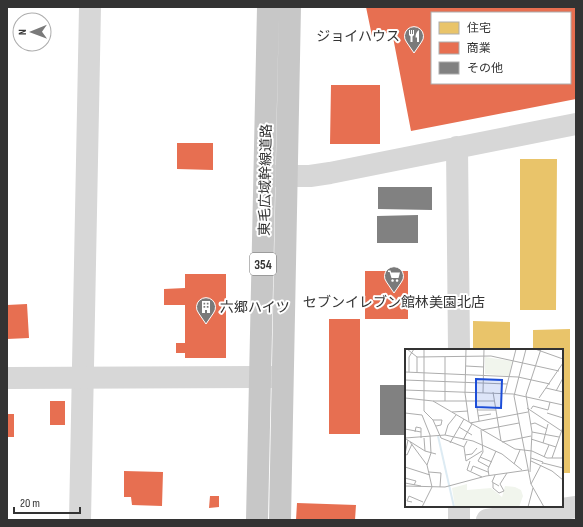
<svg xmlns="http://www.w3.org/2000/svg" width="583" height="527" font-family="'Sofia Sans Condensed','Noto Sans JP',sans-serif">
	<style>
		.homes { fill: #e9c46a }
		.shops { fill: #e76f51; fill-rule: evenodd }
		.building { fill: #818181 }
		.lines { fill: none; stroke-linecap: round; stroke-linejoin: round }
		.minor { stroke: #d7d7d7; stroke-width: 22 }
		.tertiary { stroke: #d7d7d7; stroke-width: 22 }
		.trunk { stroke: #c7c7c7; stroke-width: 22 }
		.labels { text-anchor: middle; stroke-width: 4; stroke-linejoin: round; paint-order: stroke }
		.shield { fill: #fff; stroke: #707070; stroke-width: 1 }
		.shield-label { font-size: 13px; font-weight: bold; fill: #333 }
		.poi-label { font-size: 14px; fill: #333; stroke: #fff; text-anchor: end }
		.street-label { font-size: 14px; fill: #333; stroke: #fff }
		.inset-river { fill: none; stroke: #ddebf3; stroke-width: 2 }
		.inset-road { fill: none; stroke: #adadad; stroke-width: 1 }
		.view { fill: #1d4ed8; fill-opacity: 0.15; stroke: #1d4ed8; stroke-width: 2 }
		.inset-edge { fill: none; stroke: #333; stroke-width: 2 }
	</style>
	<rect width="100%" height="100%" fill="#fff"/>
	<path class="homes" d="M520,159H557L556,310H520Z
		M473,321L510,322V350H473Z
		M570,329V473H562V350H533V330Z"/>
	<path class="shops" d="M366,7H576V99L411,131L392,32L372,36ZM432,13H570V83H432Z
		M331,85H380V144H330Z
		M177,143H213V170L177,169Z
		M365,271H408V319H365Z
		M185,274H226V358H185V353H176V343H185V305H164V289L185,288Z
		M27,304L29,338L7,339V305Z
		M329,319H360V434H329Z
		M50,401H65V425H50Z
		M7,414H14V437H7Z
		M124,471L163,472L162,506L132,505L131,497H124Z
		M210,496H219V507L209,508Z
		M297,503L356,505L355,520H296Z"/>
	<path class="building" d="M378,187H432V210L378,209Z
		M418,215V243H377V216Z
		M380,385H406V435H380Z"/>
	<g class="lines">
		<path class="minor" d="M457,147L459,350
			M268,176H310L330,173L576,124
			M459,506V520
			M80,520L90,7
			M487,520L576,507"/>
		<path class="tertiary" d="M7,378L279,377"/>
		<path class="trunk" d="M257,520L268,7
			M280,520L290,7"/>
	</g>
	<defs>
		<g id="restaurant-pin" transform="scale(1)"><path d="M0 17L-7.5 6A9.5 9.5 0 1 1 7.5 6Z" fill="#7a7a7a" stroke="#fff"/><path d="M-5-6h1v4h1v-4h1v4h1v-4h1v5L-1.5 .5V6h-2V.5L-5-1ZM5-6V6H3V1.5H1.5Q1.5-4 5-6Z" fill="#fff"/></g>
		<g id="supermarket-pin" transform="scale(1)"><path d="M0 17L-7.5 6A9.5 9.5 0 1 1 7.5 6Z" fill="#7a7a7a" stroke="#fff"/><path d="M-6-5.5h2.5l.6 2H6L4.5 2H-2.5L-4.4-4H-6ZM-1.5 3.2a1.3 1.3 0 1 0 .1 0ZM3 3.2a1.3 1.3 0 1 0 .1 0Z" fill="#fff"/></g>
		<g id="building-pin" transform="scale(1)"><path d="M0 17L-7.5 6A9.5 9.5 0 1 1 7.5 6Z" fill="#7a7a7a" stroke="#fff"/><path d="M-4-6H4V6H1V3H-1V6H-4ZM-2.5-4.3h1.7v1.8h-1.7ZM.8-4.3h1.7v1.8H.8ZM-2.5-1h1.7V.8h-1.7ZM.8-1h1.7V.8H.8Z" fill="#fff"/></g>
	</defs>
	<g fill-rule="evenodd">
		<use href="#restaurant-pin" x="414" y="36"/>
		<use href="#supermarket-pin" x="394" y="276"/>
		<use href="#building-pin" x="206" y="307"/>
	</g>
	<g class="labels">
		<rect class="shield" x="250" y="253" width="26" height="22" rx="3"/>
		<g class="shield-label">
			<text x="263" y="269">354</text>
		</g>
		<g class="poi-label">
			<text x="400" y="41">ジョイハウス</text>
			<text x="394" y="307" text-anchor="middle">セブンイレブン館林美園北店</text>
			<text x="220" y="312" text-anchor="start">六郷ハイツ</text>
		</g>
		<g class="street-label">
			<text transform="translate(265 180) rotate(-89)" y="5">東毛広域幹線道路</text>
		</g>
	</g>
	<g transform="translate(405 349)">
		<rect width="158" height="158" fill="#fff"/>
		<path d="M80,8L107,12L104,27L80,25ZM62,135V141L86,139L97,148L100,137L110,138L116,141L118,147L114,158H50L47,139Z" fill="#f1f5ed"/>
		<path class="inset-river" d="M33,87L49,158"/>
		<path class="inset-road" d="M2,0L12,8L86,7L154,22M19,0V62L28,71L36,89L59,98M61,0L60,44L64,73M121,0L109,47L126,135L139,158M130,0L158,10M61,17L79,18M0,23L113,28L145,35M4,23V8L9,0M12,23V8M0,31L102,35M141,39L158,43M0,41L108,45L158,56M151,42L158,29M88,43L96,92M78,44L79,0M100,44L111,0M0,49L28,52L110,100L127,102L142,109H158M134,49L158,14M28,52H89M40,52V8M71,52L74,72M122,59L158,83M126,60L128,57L143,61L145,53M72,61H91M47,63L63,62M0,64L17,66L25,86L26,104L22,116L27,138L17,158M142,64L158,69M73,67L86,65M28,71H37L36,76L31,77M65,74L123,63M126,75L130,74L142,80M54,78L67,86M0,80L16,83M76,81L78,103L73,112L84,118M77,81L114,74M10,83L11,78L16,79V89M127,83L154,88M40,86L43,76L51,66M0,89L40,86L68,92L97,105L117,121M19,89L20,102M1,90L20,102L31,105M126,90L151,98M58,91L67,75M62,92L59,98L61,112L77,102M5,93L22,116M97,93L126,87M45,94L59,70M138,94L143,75M0,105L3,91M0,105L2,106L7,95M60,106L67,105L72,99M75,108L87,113M139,108L144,96M126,109L138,113L137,115M147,109L158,78M65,112L62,121L77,128M126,112L147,122L158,131M138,114L158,119M109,115L115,101M0,118L25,126M66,122L68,117L83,123M24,123L36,124L35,138M125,123L127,83L121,46L136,0M90,126L87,133L94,137M84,127L83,120L91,102M0,129L11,132L9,136M0,134L16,137M88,134V139L94,144L99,142L95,135L102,124M126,135L136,116M0,137L40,138L81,127L123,121M7,153L2,152L4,147L18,153M123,158L128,139"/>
		<path class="view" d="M71,30L97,31L96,59L71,58Z"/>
		<rect width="158" height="158" class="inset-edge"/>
	</g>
	<rect width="583" height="527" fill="none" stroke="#333333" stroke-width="16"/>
	<rect x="431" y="12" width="140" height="72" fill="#ffffff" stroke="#adadad"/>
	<rect x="439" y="22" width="20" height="12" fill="#e9c46a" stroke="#adadad"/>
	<text x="467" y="32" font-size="12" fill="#333333">住宅</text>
	<rect x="439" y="42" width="20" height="12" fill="#e76f51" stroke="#adadad"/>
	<text x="467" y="52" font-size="12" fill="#333333">商業</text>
	<rect x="439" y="62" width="20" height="12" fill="#818181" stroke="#adadad"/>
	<text x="467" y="72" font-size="12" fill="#333333">その他</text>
	<g transform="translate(32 32) rotate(269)"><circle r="19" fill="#ffffff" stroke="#adadad"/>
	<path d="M0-3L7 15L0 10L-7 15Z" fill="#7a7a7a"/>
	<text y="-6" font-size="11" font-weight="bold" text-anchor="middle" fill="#333333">N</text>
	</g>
	<path d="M14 507v6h66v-6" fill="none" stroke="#333333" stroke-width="2"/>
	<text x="20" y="507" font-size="12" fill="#333333" stroke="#ffffff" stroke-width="3" paint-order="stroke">20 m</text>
</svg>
